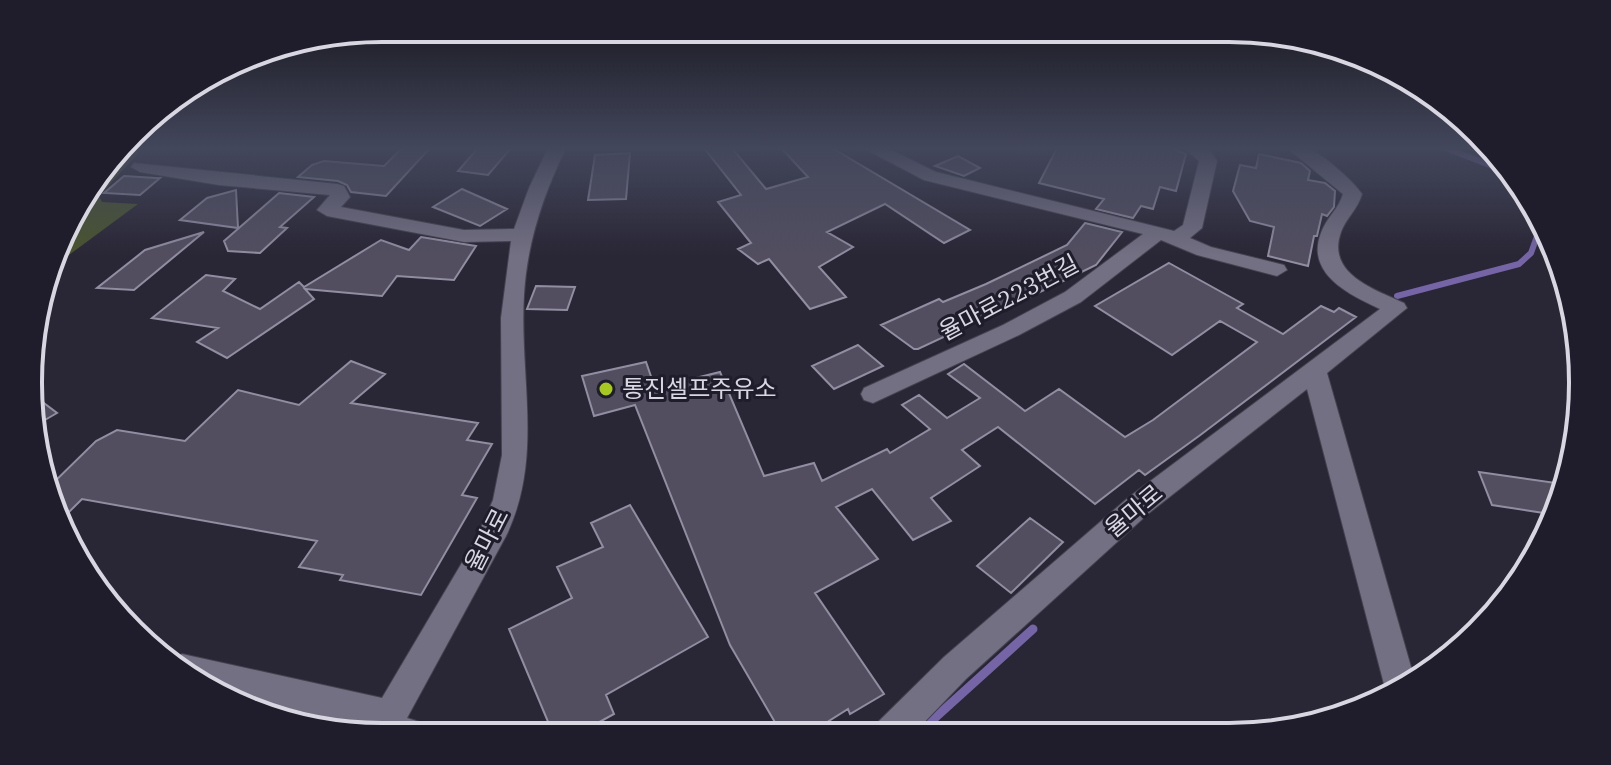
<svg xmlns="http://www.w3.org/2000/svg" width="1611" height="765" font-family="'IBM Plex Serif','Noto Sans KR',serif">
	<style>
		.green { fill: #49542d }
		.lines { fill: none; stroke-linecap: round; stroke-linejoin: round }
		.stream-far1 { stroke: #7565a6; stroke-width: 6 }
		.stream { stroke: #7565a6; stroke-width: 9 }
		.building { fill: #524e60; stroke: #928ea2; stroke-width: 2 }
		.minor-casing { stroke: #454250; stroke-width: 2 }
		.minor { fill: #747083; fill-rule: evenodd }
		.poi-dot { fill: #a6c820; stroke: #1f1c2b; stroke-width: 3 }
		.labels { text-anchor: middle; stroke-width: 6; stroke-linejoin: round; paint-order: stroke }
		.street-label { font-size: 24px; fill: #d8d6e1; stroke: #1f1c2b }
		.poi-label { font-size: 24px; fill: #d8d6e1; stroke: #1f1c2b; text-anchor: start }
		.rim { fill: none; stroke: #d8d6e1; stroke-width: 4 }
	</style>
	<rect width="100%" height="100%" fill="#292635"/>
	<path class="green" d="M123,148H143L99,196L102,202L138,204L54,266L87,186Z"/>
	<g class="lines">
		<path class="stream-far1" d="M1446,148L1505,171
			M1397,296L1519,264L1531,253L1541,225"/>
		<path class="stream" d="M916,735L1033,629"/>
	</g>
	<path class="building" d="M402,148H430L386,196L351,192L347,185L338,181L298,177L312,165L324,161L384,166Z
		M478,148H511L488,175L458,171Z
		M704,148H732L766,189L808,177L781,148H832L970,230L944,243L885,204L827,232L853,247L819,267L846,297L810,309L769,259L758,264L738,249L751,243L718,202L741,195Z
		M1057,148H1171L1186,154L1176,191L1160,187L1153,209L1141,206L1133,218L1096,209L1104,199L1039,183Z
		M630,153L626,199L588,200L595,155Z
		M1259,154L1301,163L1310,171L1308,180L1325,183L1335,191L1334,207L1327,216L1322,214L1317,236H1314L1308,266L1268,256L1274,227L1250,221L1233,191L1240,165L1256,168Z
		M958,156L980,168L964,176L935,166Z
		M124,176L156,178H160L140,195L104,193Z
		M462,189L507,209L480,226L433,207Z
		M236,190L238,228L180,220L207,198Z
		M279,193L314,197L280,227L287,228L260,253L228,251L224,241Z
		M1085,223L1122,232L1096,265L1057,284L918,349H914L881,325L939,299L943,302L986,284L1067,245Z
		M204,232L134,290L97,288L145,250Z
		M421,237L476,246L454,280L397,276L382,296L305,289L314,299L227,358L197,342L218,328L152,318L206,275L235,279L223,291L260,309L299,282L304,287L381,240L409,250Z
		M1169,263L1243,304L1237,308L1283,334L1321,306L1334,312L1339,308L1356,317L1199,436L1145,475L1139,470L1095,504L998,427L962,450L980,466L931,498L951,521L913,540L872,489L836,507L878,559L815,593L884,694L850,714L848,709L805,736H783L730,645L635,405L594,416L582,376L646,362L655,388L720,372L764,476L814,463L822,481L887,449L890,453L930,429L902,405L919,395L947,418L980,398L948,374L964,364L1025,411L1059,389L1125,437L1153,420L1257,342L1220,321L1172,355L1095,306Z
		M536,286L575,287L567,310L527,309Z
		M858,345L883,366L834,389L812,366Z
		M351,361L385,374L351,403L478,423L467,440L492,444L462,495L477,498L421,595L340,580L343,575L299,567L317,541L82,499L68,513L56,511L49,487L96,441L117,430L185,441L238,390L299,405Z
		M32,394L57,413L31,428L32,412Z
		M1479,472L1563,484L1557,515L1492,505Z
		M630,505L708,637L606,695L614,714L574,736H554L509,629L572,598L557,567L603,547L591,523Z
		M1030,518L1063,542L1011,593L977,566Z"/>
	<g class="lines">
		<g class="minor-casing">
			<path id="minor" d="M548,148H566C543,195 527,243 524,295C519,377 544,457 506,536L407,718L429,725L434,737H382L362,733L365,726L218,692L169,662L182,654L382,698L476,539L493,500L502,455L501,318L511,241L464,242L327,216L317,210L330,195L219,185L140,172L131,167L134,163L337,184L344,186L350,197L341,207L464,230L514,229L529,188Z
				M863,148H887L936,172L1174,231L1183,225L1199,161L1184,148H1208L1217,161L1202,228L1190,238L1211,247L1284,265L1287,270L1277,276L1197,255L1161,240L1081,302L1019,335L873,403L864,400L861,394L864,388L1003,325L1065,292L1143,234L924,180Z
				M1287,148C1293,148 1302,147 1307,148C1322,153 1353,181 1362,194C1358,209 1346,218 1341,232C1326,274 1374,289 1404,303L1407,308L1327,373L1415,681L1388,696L1385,688L1307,389L1149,513L966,679L912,735H872L877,723L944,657L1129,497L1380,309C1350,295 1305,274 1321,233C1326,218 1339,209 1343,194Z"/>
		</g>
		<use href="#minor" class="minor"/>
	</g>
	<linearGradient id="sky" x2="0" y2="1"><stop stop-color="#17151d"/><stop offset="0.58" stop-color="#43475c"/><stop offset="1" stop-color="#43475c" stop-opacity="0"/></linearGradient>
	<rect width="1611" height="256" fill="url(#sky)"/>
	<circle class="poi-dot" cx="606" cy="389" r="8"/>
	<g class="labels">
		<g class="street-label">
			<text transform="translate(1009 298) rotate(-28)" y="8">율마로223번길</text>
			<text transform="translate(1134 511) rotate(-40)" y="8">율마로</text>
			<text transform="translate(487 540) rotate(-63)" y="8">율마로</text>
		</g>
		<g class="poi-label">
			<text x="622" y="397">통진셀프주유소</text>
		</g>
	</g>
	<path d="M0 0H1611V765H0ZM382 42H1229A340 340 0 0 1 1569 382V383A340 340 0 0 1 1229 723H382A340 340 0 0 1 42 383V382A340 340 0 0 1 382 42Z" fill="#1f1c2b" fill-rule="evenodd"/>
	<path class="rim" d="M382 42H1229A340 340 0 0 1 1569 382V383A340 340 0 0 1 1229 723H382A340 340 0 0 1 42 383V382A340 340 0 0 1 382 42Z"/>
</svg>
